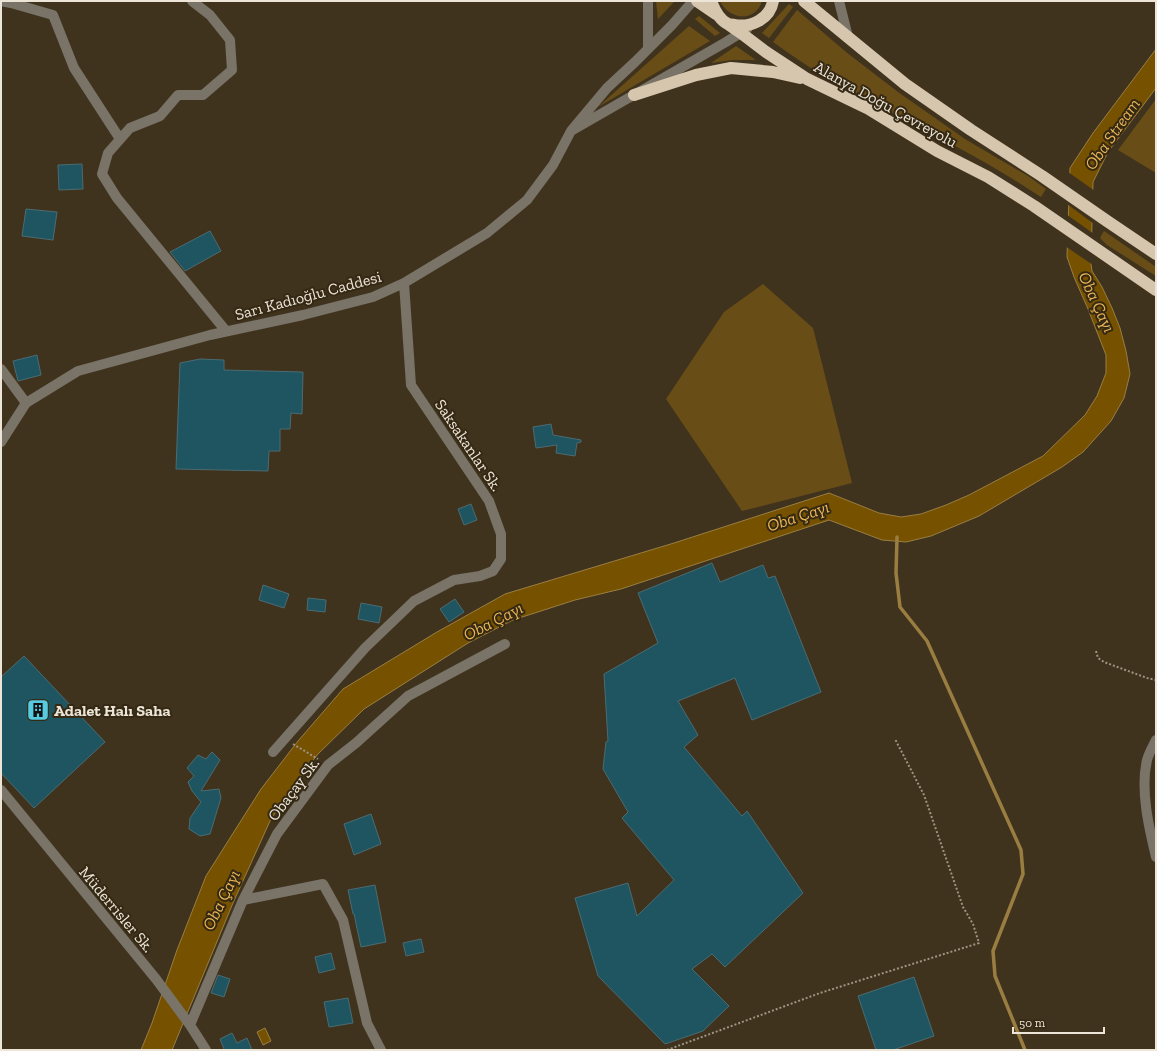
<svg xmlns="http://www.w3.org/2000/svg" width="1157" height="1051" font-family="'Zilla Slab',serif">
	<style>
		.green { fill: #694d17 }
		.water { fill: #765200; stroke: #9a7e41 }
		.pier { fill: #40331e }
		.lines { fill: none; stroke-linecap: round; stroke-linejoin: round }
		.stream { stroke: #9a7e41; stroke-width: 3.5 }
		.building { fill: #1f5560; stroke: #4b6b72 }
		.path { stroke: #9e9483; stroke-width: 2; stroke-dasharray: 2 2; stroke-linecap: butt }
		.minor { stroke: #797368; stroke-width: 10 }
		.highway { stroke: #d6c6ad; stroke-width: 12 }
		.labels { text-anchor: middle; stroke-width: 4; stroke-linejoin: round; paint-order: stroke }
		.street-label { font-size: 16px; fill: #ede5d8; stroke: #352914 }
		.poi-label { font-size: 16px; font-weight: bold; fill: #ede5d8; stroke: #352914; text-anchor: start }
		.water-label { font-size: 17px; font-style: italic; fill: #eab556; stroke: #352914 }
	</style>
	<rect width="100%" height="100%" fill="#40331e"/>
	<path class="green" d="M656,1H675L658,19Z
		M720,1H762C755,23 729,20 720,1Z
		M789,4L793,7L769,38L762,33Z
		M797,10L846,52L898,92L965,139L1028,176L1046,189L1041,197C974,152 900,119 829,79C810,68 791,55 773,42Z
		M699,16L720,33L715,36L695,19Z
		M689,26L710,41L598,107Z
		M736,46L756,60H732L711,63Z
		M1156,99V173L1118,150Z
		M1104,231L1156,267V276L1107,245L1100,238Z
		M763,284L813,328L852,483L742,511L666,399L724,312Z"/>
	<path class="water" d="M1156,49V88L1108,152L1093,182L1091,264L1092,271L1102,287L1112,308L1120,328L1126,351L1130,374L1124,398L1111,421L1083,452L1062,467L979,516L931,536L906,542L882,540L829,520L621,589L575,600L513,620L468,643L364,709L318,754L289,791L270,821L233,903L172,1050H141L152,1023L177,950L206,876L261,789L298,741L343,689L437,632L505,594L674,543L829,493L879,513L901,517L921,514L946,505L969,495L1043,456L1085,415L1097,396L1106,373V355L1088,309L1074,277L1067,257L1070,168L1093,133Z
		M265,1028L271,1041L263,1045L257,1032Z"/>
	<path class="pier" d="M1068,172L1095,191L1094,224L1067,204Z
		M1066,214L1094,234L1093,265L1065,246Z"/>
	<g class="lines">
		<path class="stream" d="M897,537L896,573L900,607L927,641L1021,850L1023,874L993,951L995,976L1025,1050"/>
	</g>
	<path class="building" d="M82,164L83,189L59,190L58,165Z
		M26,209L57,212L53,240L22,236Z
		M210,231L221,251L185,271L170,252Z
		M37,355L41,375L18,381L13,361Z
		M200,359L224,360V370L303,372L302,414L291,413L290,429H280V451H269L268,471L176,469L180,363Z
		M551,424L553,435L581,440V442L577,443L575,456L556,453L557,445L536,448L533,427Z
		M471,504L477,520L464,525L458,509Z
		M712,563L720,582L763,565L768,578L775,576L821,692L752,720L735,678L678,701L698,735L684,747L742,816L747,811L803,893L725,967L712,954L692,969L729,1006L703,1031L665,1044L598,976L575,898L628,883L637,916L674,880L622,818L628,812L603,769L606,742L608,741L604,674L658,643L638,593Z
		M263,585L289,594L284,608L259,600Z
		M308,598L326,600L325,612L307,610Z
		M455,599L464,612L449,622L440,609Z
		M361,603L382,607L379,623L358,619Z
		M24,656L105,742L34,808L1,773V677Z
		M212,752L220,760L201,791L219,789L221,798L210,834L200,836L189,829L190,818L201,802L192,791L188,782L194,776L187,768L198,755L206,759Z
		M371,814L381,844L354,855L344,824Z
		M375,885L386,942L361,947L354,914H353L348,890Z
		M421,939L424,952L406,956L403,943Z
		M331,953L335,969L319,973L315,957Z
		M218,975L230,979L224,997L211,993Z
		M914,977L934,1036L893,1050H876L858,996Z
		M348,998L353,1023L329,1027L324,1002Z
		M232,1033L237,1043L247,1038L252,1050H223L224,1049L220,1039Z"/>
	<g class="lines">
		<path class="path" d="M1096,651L1098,658L1104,662L1147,678L1156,680
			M293,744L318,759
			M667,1050L820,993L979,943L973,924L963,907L924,795L895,739"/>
		<path class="minor" d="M1,1L11,3L53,15L74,68L120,139
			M192,1L210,15L230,40L232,70L203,95H178L160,116L130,128L108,153L102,174L117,198L226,331
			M693,1L672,25L635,62L607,88L571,131L726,42L747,29
			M839,1L848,37
			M648,49V1
			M1,369L26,403
			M1,442L26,403L78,371L210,335L303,315L373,297L404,283L487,233L527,200L553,165L571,131
			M1156,740C1153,746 1149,753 1147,760C1140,790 1149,828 1156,857
			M273,752L365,648L414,601L454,580L480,576L493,571L501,559V534L489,501L411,385L404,283
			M1,790L156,979L190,1025L206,1050
			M243,900L323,884L343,920L367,1023L381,1050
			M190,1025L243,900L277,834L328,765L356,743L408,696L505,644"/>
		<path class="highway" d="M697,1L716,14
			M711,1C714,9 719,20 728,24C730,25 732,24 734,25C751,28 770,19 773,1
			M804,1L905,84L971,130L1042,176L1107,221L1156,254
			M728,24L741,33L766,52L807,79L867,108L937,151L988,177L1034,206L1156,290
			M634,95L696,75L731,68L773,72L800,78"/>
	</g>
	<defs>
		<g id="building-square" transform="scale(1.15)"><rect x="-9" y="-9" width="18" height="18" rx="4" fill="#55cae0" stroke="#352914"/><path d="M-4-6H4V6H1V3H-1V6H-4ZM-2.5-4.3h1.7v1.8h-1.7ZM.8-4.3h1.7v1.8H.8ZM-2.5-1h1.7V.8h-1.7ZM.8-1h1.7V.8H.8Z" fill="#111"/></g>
	</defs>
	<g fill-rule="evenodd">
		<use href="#building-square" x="38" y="710"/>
	</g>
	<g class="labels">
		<g class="street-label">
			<text transform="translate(886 104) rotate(29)" y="6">Alanya Doğu Çevreyolu</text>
			<text transform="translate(308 295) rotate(-15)" y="6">Sarı Kadıoğlu Caddesi</text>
			<text transform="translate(469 445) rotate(56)" y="6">Saksakanlar Sk.</text>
			<text transform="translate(293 789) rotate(-53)" y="6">Obaçay Sk.</text>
			<text transform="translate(117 909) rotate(50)" y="6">Müderrisler Sk.</text>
		</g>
		<g class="poi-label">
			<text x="54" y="716">Adalet Halı Saha</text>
		</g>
		<g class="water-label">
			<text transform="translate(1112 134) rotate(-55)" y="6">Oba Stream</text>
			<text transform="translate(1097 302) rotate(65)" y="6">Oba Çayı</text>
			<text transform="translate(798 516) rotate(-18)" y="6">Oba Çayı</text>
			<text transform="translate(493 621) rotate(-27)" y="6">Oba Çayı</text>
			<text transform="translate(221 900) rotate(-64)" y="6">Oba Çayı</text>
		</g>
	</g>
	<rect width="1157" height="1051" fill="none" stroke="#ede5d8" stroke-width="4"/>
	<path d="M1013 1027v6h91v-6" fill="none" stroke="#ede5d8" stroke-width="2"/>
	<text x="1019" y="1027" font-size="12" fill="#ede5d8" stroke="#352914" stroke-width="3" paint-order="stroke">50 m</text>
</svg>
